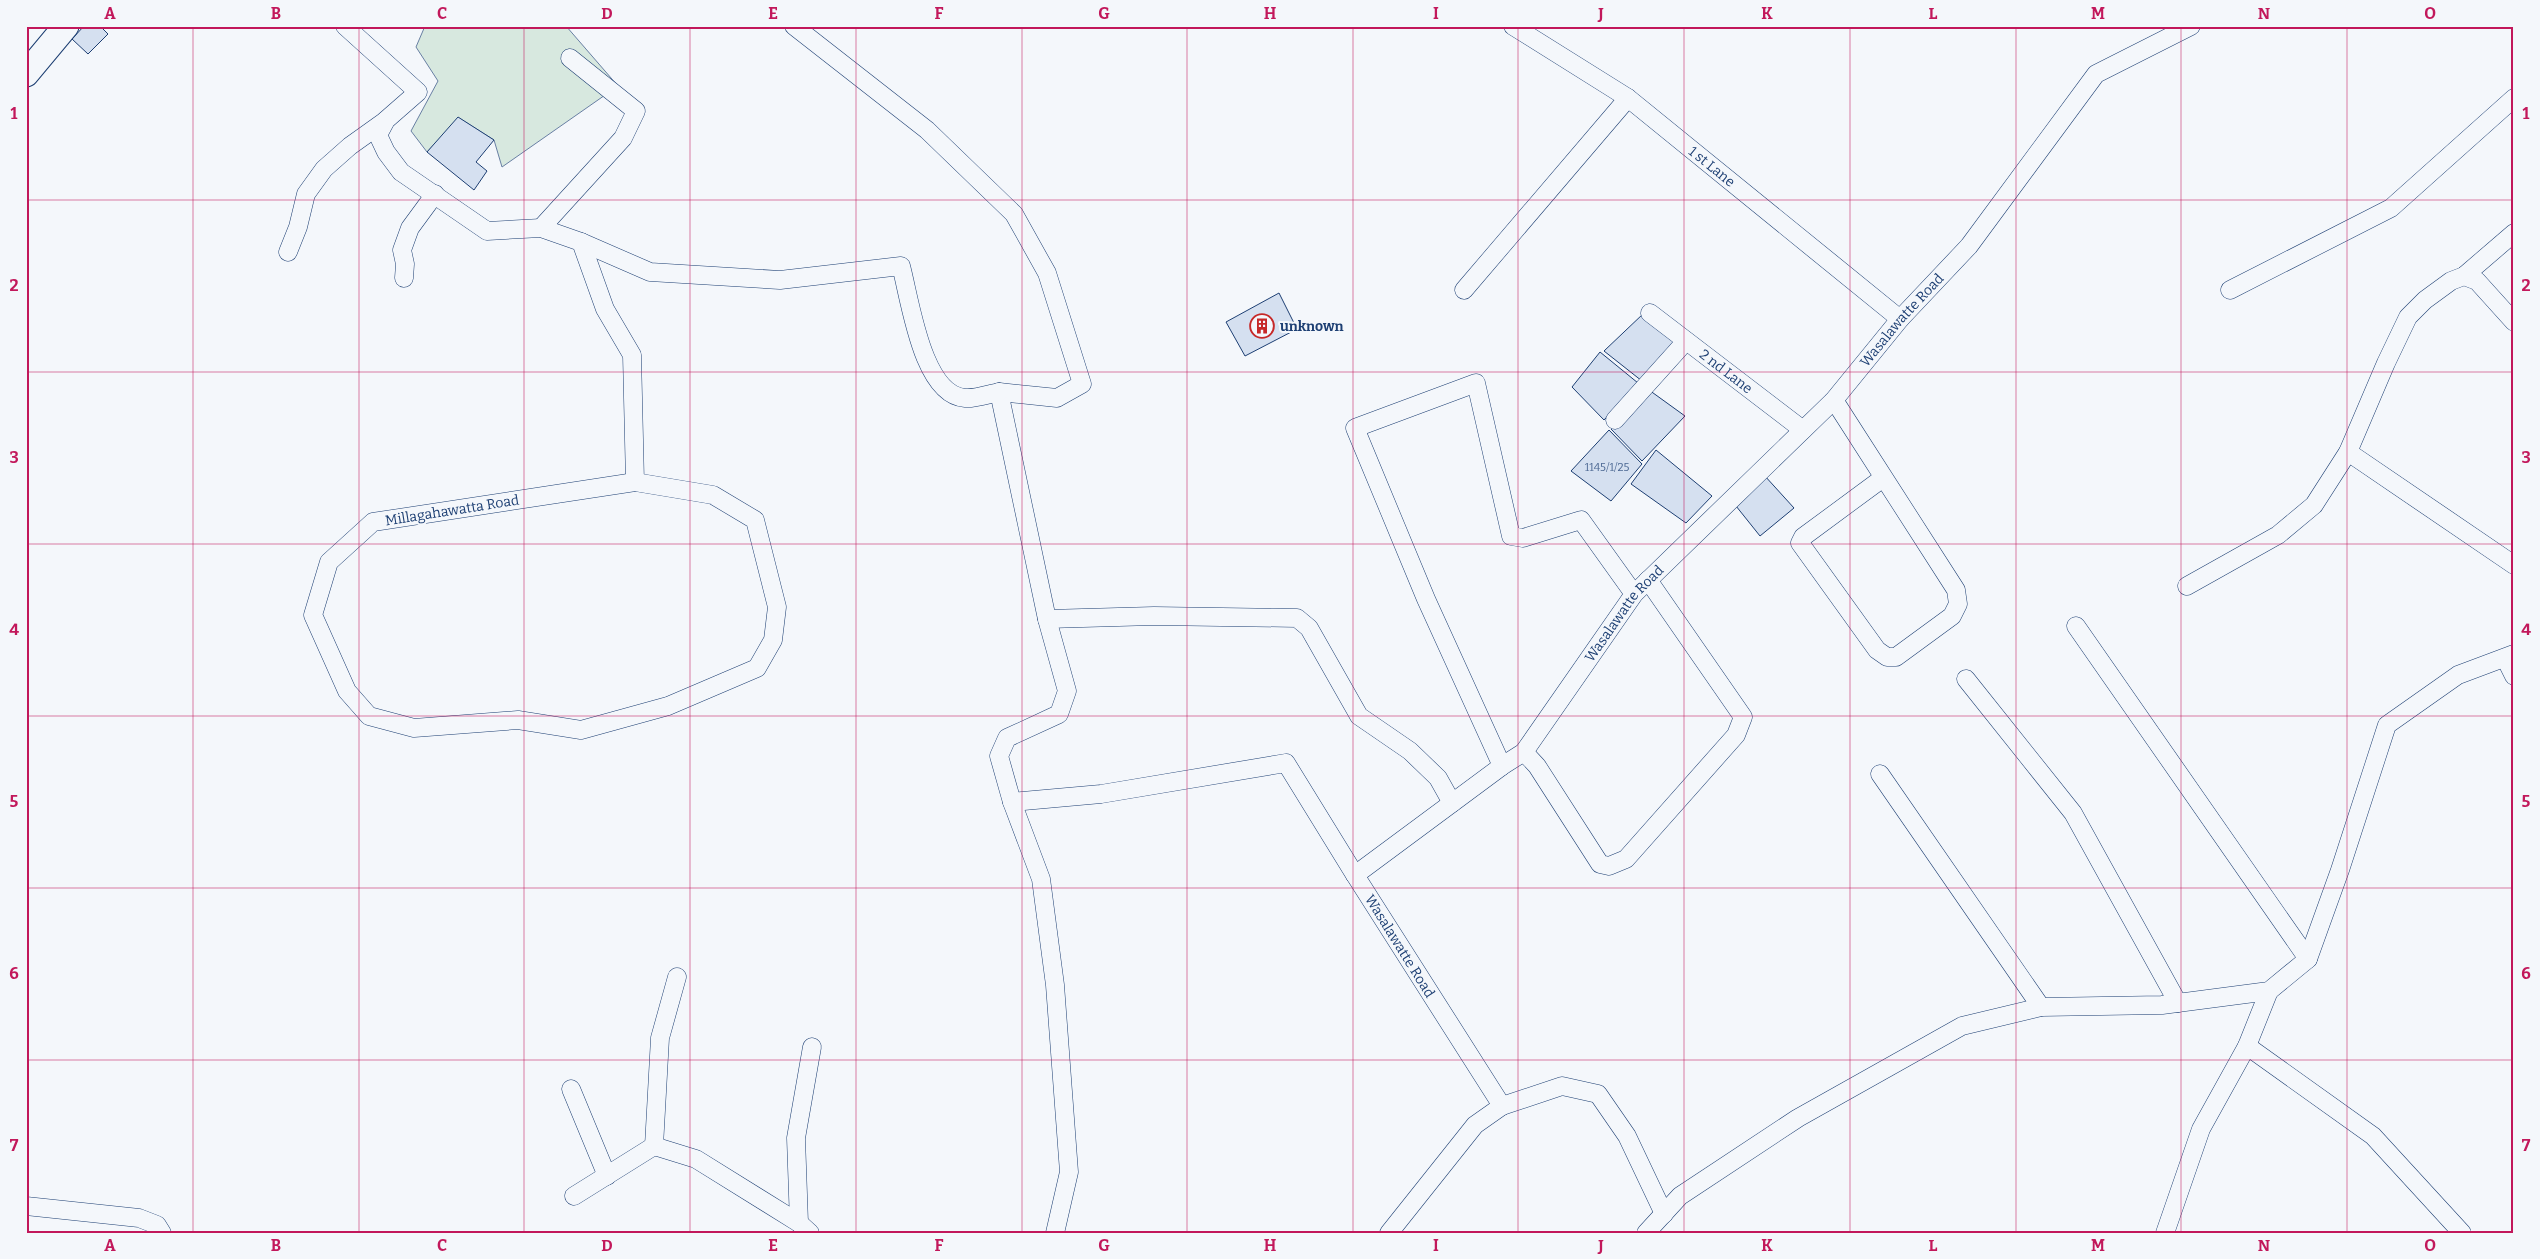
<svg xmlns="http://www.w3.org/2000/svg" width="2540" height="1259" font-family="Bitter,serif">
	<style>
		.green { fill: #d7e8df; stroke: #687fa3 }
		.building { fill: #d5e0f0; stroke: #1d3f73 }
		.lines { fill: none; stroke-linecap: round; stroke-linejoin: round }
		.street-casing { stroke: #1d3f73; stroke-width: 19 }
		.secondary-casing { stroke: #1d3f73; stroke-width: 27 }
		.street { stroke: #f4f7fb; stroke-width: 18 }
		.secondary { stroke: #f4f7fb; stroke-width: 25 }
		.grid { fill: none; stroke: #c2185b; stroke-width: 1; stroke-opacity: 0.55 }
		.labels { text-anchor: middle; stroke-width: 4; stroke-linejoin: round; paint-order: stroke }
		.number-label { font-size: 11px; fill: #4b6792 }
		.street-label { font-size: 14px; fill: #1d3f73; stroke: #f4f7fb }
		.poi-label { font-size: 14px; font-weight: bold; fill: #1d3f73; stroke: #f4f7fb; text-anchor: start }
		.neatline { fill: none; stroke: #c2185b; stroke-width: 2 }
		.grid-label { font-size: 16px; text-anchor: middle; font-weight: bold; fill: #c2185b }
	</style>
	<rect width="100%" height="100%" fill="#f4f7fb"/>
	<path class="green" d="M425,26H566L618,86L502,167L494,140L459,118L427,152L411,131L438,81L416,47Z"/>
	<path class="building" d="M84,26H100L108,34L88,54L72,39Z
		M458,117L494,140L476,162L487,171L474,190L427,152Z
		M1279,293L1297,329L1245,356L1226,322Z
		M1644,313L1677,343L1642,381L1604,351Z
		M1600,352L1638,383L1604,420L1572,387Z
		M1649,390L1685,416L1642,461L1611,429Z
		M1609,430L1642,464L1611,501L1571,471Z
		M1656,450L1712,496L1686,523L1631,484Z
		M1764,475L1794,508L1760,536L1732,501Z"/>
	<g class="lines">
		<g class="street-casing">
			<g id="street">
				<path d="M345,26L418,92L386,120L378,135L386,152L401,172L487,231L541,228L581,242L605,309L632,355L635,482"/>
				<path d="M794,26L927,130L1014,214L1047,273L1082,384L1057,398L999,392L1047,619L1067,691L1059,714L1007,738L999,756L1012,802"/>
				<path id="s1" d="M1513,26L1628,98L1900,319"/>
				<path d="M541,228L623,138L636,111L570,58"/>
				<path d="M581,242L650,272L780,280L901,266C910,299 922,395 965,398C975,399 989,394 999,392"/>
				<path d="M288,252L298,227L306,194L324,169L350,146L385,121"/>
				<path d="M2464,276L2514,233"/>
				<path d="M404,278L405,264L402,250L410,228L435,194"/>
				<path d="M1464,290L1628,98"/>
				<path d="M2230,290L2391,208L2514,98"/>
				<path id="s2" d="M1650,313L1803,430"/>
				<path d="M1834,400L1956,590L1958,604L1952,616L1896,657H1887L1877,650L1800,543L1803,537L1883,478"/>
				<path d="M1615,420L1686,341"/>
				<path d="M2348,452L2514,565"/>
				<path d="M635,482L713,495L755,520L777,607L773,640L757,668L668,706L581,730L518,720L414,728L369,716L347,691L313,615L329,562L373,522Z"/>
				<path d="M2187,586L2278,535L2314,505L2348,452L2386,363L2408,317L2425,300L2451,281L2464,276L2477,281L2514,322"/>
				<path d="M1047,619L1154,616L1297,618L1309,628L1359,716L1410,751L1438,778L1452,803"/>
				<path d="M2076,626L2308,959"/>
				<path d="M2505,658L2514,676"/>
				<path d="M1966,679L2073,813L2178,1003"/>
				<path d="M1524,752L1537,766L1600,864L1609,866L1626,859L1736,735L1743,717L1648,580"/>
				<path d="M1502,766L1426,599L1355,428L1476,383L1511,536L1523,538L1581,520L1634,594"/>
				<path d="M1880,774L2041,1007"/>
				<path d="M2247,1046L2373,1136L2462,1233"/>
				<path d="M571,1089L607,1176"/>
				<path d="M1502,1106L1562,1086L1598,1094L1627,1136L1664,1214"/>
				<path d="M654,1146L660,1038L677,977"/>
				<path d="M574,1196L654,1146L696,1159L799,1223L810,1233"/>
				<path d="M26,1206L139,1218L157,1225L162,1233"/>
				<path d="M799,1223L796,1138L812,1047"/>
				<path d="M1055,1233L1069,1172L1055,985L1041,879L1012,802L1101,794L1286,763L1355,875"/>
				<path id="s3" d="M1389,1233L1475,1125L1502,1106L1355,875L1502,766L1524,752L1634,594L1834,400L1900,319L1969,246L2096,74L2191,26"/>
				<path d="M1646,1233L1680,1196L1798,1118L1962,1026L2041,1007L2162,1005L2269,991L2308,959L2340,870L2387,725L2458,675L2514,654"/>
				<path d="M2165,1233L2201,1129L2247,1046L2269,991"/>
			</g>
		</g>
		<g class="secondary-casing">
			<path id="secondary" d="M26,74L66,26"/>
		</g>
		<use href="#street" class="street"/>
		<use href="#secondary" class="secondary"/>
	</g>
	<path class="grid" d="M193,26V1233M359,26V1233M524,26V1233M690,26V1233M856,26V1233M1022,26V1233M1187,26V1233M1353,26V1233M1518,26V1233M1684,26V1233M1850,26V1233M2016,26V1233M2181,26V1233M2347,26V1233M26,200H2514M26,372H2514M26,544H2514M26,716H2514M26,888H2514M26,1060H2514"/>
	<defs>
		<g id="building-ring" transform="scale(1.25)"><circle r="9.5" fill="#f4f7fb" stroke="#c62828" stroke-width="1.5"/><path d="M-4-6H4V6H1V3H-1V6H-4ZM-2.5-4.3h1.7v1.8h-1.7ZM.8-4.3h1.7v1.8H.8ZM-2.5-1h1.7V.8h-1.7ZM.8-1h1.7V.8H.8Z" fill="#c62828"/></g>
	</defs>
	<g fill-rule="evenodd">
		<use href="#building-ring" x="1262" y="326"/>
	</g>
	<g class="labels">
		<g class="number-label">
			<text x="1607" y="471">1145/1/25</text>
		</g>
		<g class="street-label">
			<text dy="5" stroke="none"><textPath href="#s1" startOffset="244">1 st Lane</textPath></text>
			<text dy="5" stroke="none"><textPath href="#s3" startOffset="1230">Wasalawatte Road</textPath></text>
			<text dy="5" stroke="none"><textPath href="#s2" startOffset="96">2 nd Lane</textPath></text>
			<text transform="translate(452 510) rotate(-9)" y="5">Millagahawatta Road</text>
			<text dy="5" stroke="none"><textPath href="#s3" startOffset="825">Wasalawatte Road</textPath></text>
			<text transform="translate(1400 946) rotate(58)" y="5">Wasalawatte Road</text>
		</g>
		<g class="poi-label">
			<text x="1280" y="331">unknown</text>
		</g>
	</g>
	<rect width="2540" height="1259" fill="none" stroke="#f4f7fb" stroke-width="55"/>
	<rect x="28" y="28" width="2484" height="1204" class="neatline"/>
	<g class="grid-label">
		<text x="110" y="19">A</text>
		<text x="276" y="19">B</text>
		<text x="442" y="19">C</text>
		<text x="607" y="19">D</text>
		<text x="773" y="19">E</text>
		<text x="939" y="19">F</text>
		<text x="1104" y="19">G</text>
		<text x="1270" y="19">H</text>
		<text x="1436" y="19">I</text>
		<text x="1601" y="19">J</text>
		<text x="1767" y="19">K</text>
		<text x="1933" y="19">L</text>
		<text x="2098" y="19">M</text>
		<text x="2264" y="19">N</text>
		<text x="2430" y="19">O</text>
		<text x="14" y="119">1</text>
		<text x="2526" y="119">1</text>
		<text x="14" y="291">2</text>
		<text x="2526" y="291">2</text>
		<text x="14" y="463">3</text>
		<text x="2526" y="463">3</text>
		<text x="14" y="635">4</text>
		<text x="2526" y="635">4</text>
		<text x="14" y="807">5</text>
		<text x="2526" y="807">5</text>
		<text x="14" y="979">6</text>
		<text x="2526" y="979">6</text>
		<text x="14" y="1151">7</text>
		<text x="2526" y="1151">7</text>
		<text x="110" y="1251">A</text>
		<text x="276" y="1251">B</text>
		<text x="442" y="1251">C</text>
		<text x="607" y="1251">D</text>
		<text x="773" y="1251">E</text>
		<text x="939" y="1251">F</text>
		<text x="1104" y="1251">G</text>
		<text x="1270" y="1251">H</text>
		<text x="1436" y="1251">I</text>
		<text x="1601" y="1251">J</text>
		<text x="1767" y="1251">K</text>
		<text x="1933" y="1251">L</text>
		<text x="2098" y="1251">M</text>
		<text x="2264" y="1251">N</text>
		<text x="2430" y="1251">O</text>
	</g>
</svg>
